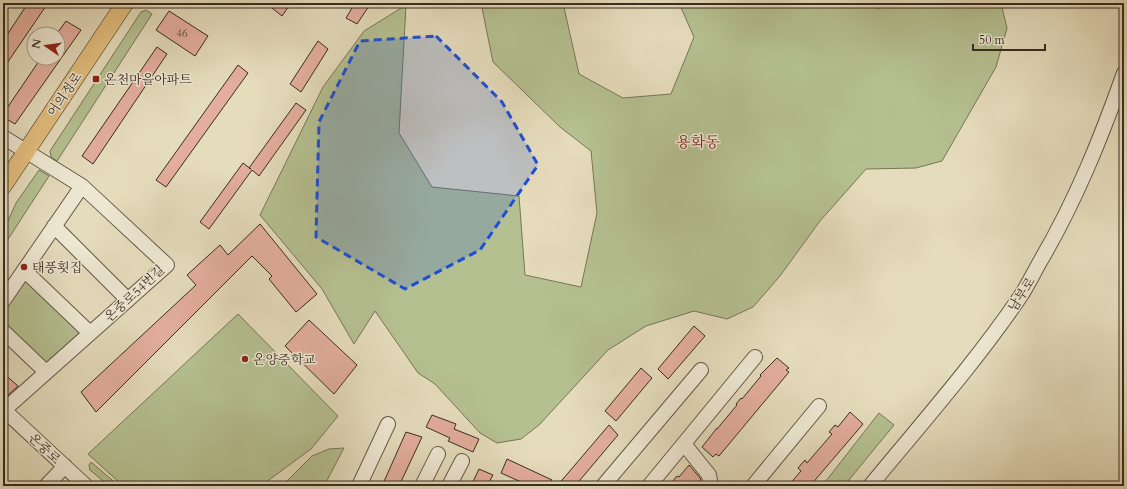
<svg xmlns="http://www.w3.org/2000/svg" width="1127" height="489" font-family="Cardo,'Noto Serif KR',serif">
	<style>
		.green { fill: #b5c091; stroke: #767659 }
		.building { fill: #e3ae9d; stroke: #382c21 }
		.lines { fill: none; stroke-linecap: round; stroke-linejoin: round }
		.minor-casing { stroke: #635848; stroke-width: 16 }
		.major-casing { stroke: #382c21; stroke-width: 18 }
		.minor { stroke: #eee8d3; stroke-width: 14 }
		.major { stroke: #e2be7e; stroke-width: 17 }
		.marked { fill: #1d4ed8; fill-opacity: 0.2; stroke: #1d4ed8; stroke-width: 3; stroke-dasharray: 8 5; stroke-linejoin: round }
		.poi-dot { fill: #8f2418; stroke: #eee8d3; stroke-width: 1.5 }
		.labels { text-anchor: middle; stroke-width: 3; stroke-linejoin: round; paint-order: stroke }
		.number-label { font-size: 11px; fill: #634c40 }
		.poi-label { font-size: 13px; fill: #382c21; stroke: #eee8d3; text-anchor: start }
		.street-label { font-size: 13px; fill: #382c21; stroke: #eee8d3 }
		.quarter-label { font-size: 15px; fill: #7a1f14; stroke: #eee8d3 }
	</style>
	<rect width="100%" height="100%" fill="#e5dcbc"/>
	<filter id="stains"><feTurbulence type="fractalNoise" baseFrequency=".005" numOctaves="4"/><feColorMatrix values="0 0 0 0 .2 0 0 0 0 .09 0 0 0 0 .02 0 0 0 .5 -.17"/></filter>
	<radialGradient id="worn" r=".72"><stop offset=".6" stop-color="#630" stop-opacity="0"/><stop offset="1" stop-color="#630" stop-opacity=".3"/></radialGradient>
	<path class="green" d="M489,3H563L579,74L623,98L671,94L694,37L679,3H871L878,9L888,3H1001L1007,28L996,67L942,161L916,168L866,169L820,221L780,276L753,307L727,319L694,311L646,326L608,350L539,425L521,439L497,443L480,433L435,384L418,373L375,311L354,344L322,289L260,215L323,87L364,31L406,5L399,133L432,187L519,196L525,275L581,287L597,213L591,151L560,127L493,62L482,8Z
		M146,10L152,14L57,161L51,157L50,151L141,12Z
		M39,170L49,176L3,247V232L16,203Z
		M22,281H31L79,331V336L48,364L3,325V308Z
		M238,314L338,416L311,449L262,485L239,486L229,483L223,486H124L121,484L88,454Z
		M879,413L894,425L844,486H822Z
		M344,448L324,486H282L312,456L329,449Z
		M91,462L119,486H109L90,470L89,465Z"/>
	<path class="building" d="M28,3H48L3,69V41Z
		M275,3H291L282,16L272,8Z
		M355,3H371L357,24L346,18Z
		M169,11L208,36L195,56L156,30Z
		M66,21L81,30L15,124L3,117V114L41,58H58V32Z
		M318,41L328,49L301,92L290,84Z
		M157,47L167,54L93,164L82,156Z
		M238,65L248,73L166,187L156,180Z
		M296,103L306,110L259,176L252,170L209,229L200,222L243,163L251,169L249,168Z
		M260,224L317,294L296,312L269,279L272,276L252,256L96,412L81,392L196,285L187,275L220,245L228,255Z
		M309,320L357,365L334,394L285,346Z
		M694,326L705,336L668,379L658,369Z
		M777,358L789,368L786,370L789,372L719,456L716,454L713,457L702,447L717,428V429L737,405L736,404L741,398L742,399L761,376L760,375Z
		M641,368L652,378L616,421L605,411Z
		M3,373L18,386L8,395H3Z
		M850,412L863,424L810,486H788L801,471L798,468L805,460L807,463L832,434L829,432L835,425L838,427Z
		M432,415L456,424L454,429L479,439L473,452L448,441L450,438L426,427Z
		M609,425L618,435L575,486H557Z
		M406,432L422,437L399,486H382Z
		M507,459L552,480L549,486H530L501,473Z
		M689,465L701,479L695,486H676L672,482L677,476L679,477Z
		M479,469L493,475L487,486H471Z"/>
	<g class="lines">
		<g class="minor-casing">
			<path id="minor" d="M3,137L82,186L167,265L4,410
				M54,226L128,300
				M24,270L90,333
				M3,301L82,186
				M3,331L46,372
				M3,409L86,486
				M684,444L709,475L711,486
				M46,486L65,466
				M359,486L388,424
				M422,486L438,454
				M449,486L462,461
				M603,486L701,370
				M649,486L755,357
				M753,486L819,406
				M870,486C921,424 975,363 1020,297C1028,285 1034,272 1041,260C1076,200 1101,138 1124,73"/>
		</g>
		<g class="major-casing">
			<path id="major" d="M3,186L125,3"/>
		</g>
		<use href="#minor" class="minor"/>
		<use href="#major" class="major"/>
	</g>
	<path class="marked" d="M436,36L502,102L538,165L480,250L405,289L316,237L319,122L360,41Z"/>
	<g class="poi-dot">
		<rect x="92" y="75" width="8" height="8" rx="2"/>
		<circle cx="24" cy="267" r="4"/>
		<circle cx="245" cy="359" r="4"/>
	</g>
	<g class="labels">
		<g class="number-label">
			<text x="182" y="37">46</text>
		</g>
		<g class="poi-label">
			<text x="104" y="84">온천마을아파트</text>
			<text x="32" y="272">태풍횟집</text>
			<text x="253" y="364">온양중학교</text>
		</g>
		<g class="street-label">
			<text transform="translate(64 94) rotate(-56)" y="5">어의정로</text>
			<text transform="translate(134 293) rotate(-43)" y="5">온중로54번길</text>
			<text transform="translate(1021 294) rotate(-57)" y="5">남부로</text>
			<text transform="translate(45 448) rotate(43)" y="5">온중로</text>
		</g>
		<g class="quarter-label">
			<text x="698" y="147">용화동</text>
		</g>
	</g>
	<rect width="1127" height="489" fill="none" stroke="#e5dcbc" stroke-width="16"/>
	<rect x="4" y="4" width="1119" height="481" fill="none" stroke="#382c21" stroke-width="2"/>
	<rect x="8" y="8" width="1111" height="473" fill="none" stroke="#382c21"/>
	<g transform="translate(46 46) rotate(283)"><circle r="19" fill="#eee8d3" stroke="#a59d8c"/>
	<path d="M0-3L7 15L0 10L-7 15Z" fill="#8f2418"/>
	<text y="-6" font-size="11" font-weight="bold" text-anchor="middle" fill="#382c21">N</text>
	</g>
	<path d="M973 44v6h72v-6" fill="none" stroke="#382c21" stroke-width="2"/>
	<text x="979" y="44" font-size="12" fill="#382c21" stroke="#eee8d3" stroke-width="3" paint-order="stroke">50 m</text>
	<rect width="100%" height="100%" filter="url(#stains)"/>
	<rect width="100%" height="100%" fill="url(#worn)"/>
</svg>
